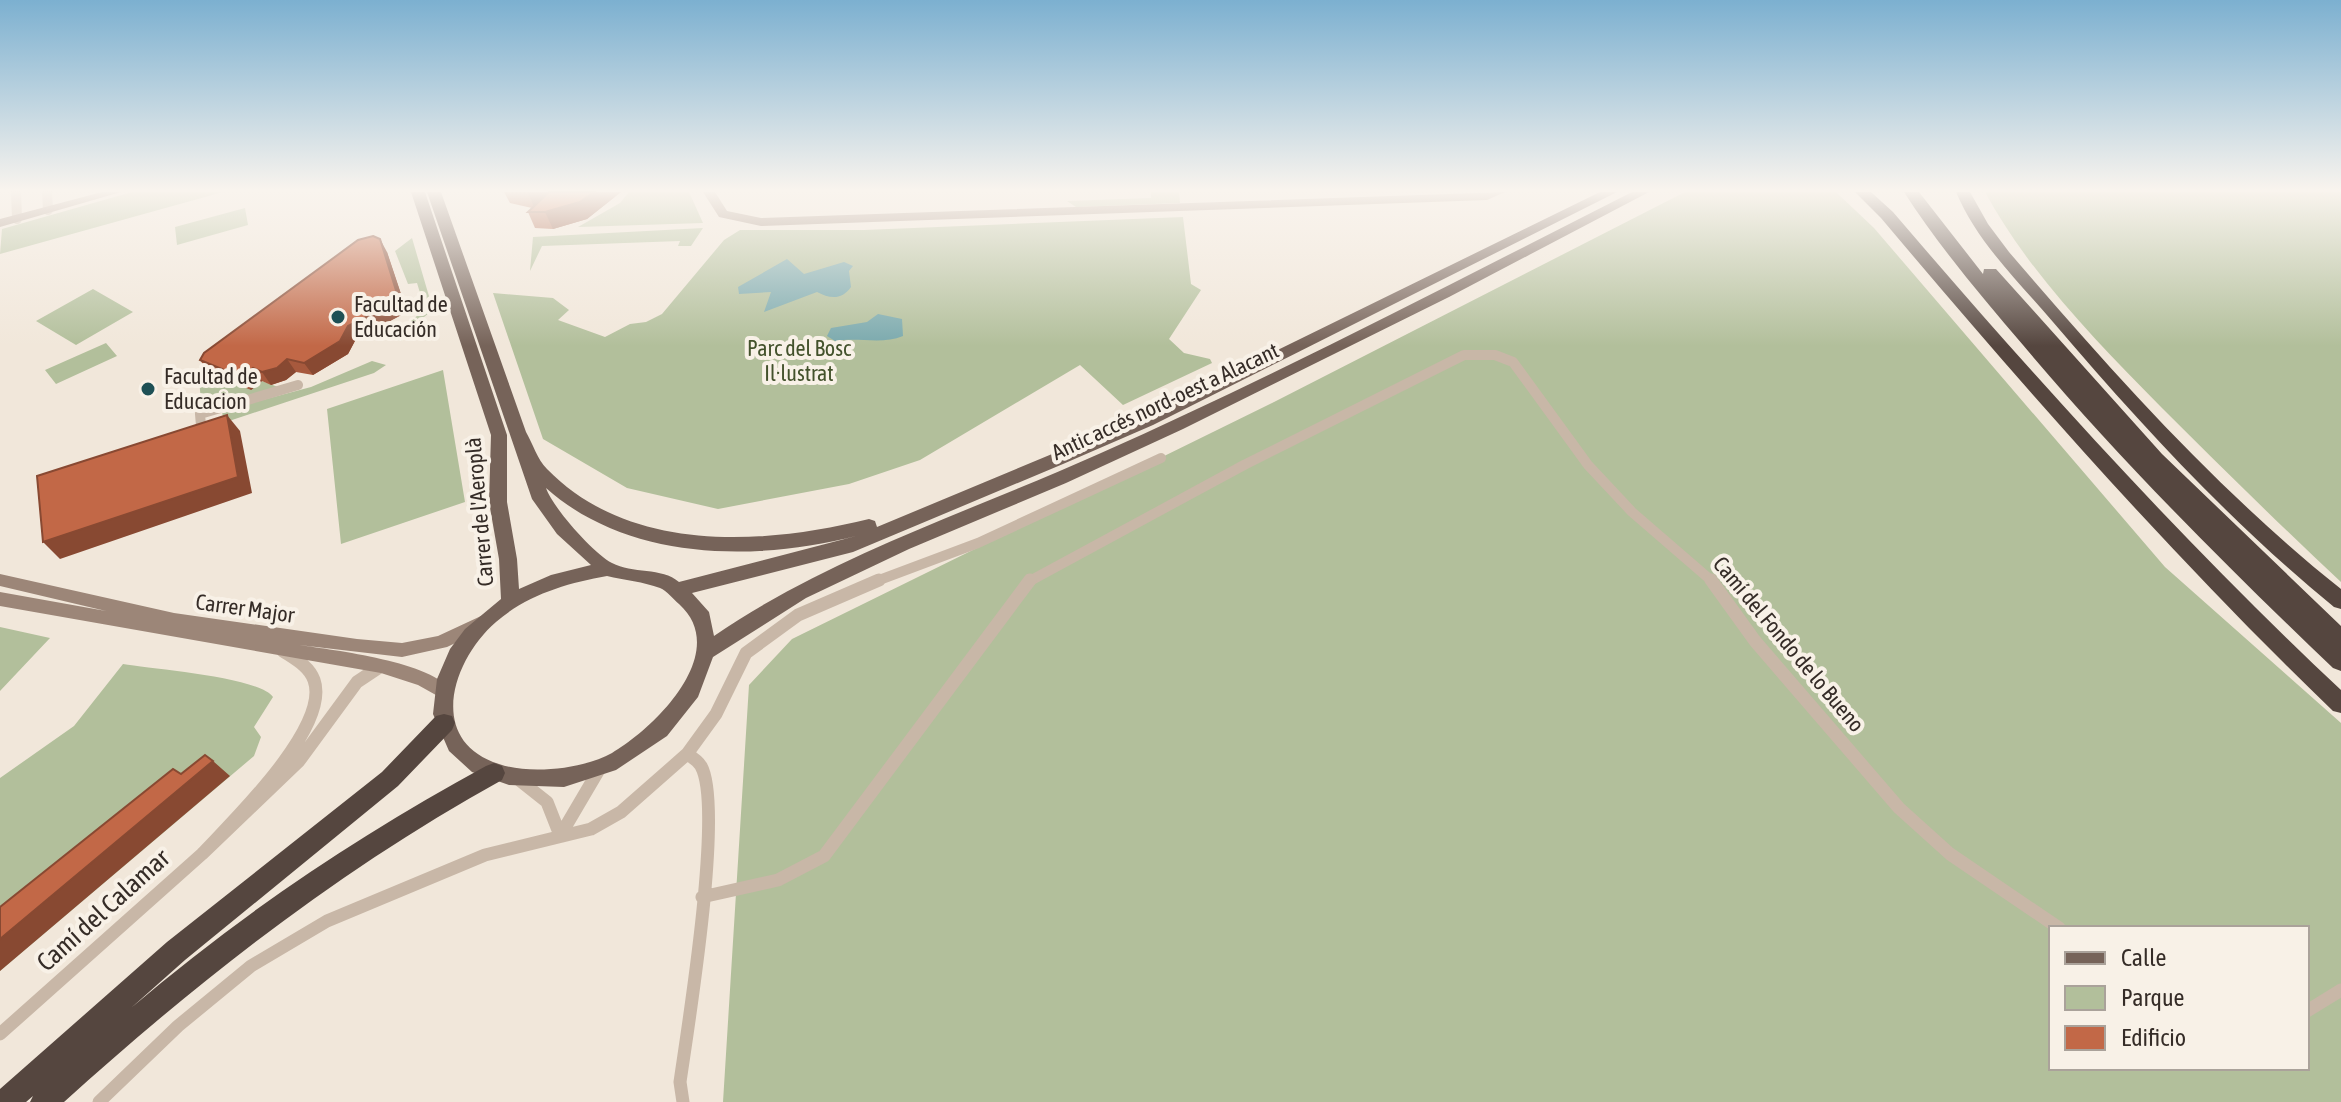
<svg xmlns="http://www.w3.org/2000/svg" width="2341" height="1102" font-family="'Asap Condensed',sans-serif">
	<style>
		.green { fill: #b2bf9b; fill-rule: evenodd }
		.water { fill: #7aa9ad }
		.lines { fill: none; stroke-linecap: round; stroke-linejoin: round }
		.street-far1 { stroke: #c8b7a7; stroke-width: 10 }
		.street { stroke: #c8b7a7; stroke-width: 13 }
		.secondary { fill: #9c8678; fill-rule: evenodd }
		.primary { fill: #766359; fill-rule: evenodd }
		.highway { fill: #55463f; fill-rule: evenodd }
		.wall { fill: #a7593d }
		.shaded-wall { fill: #884932 }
		.building { fill: #c26847; stroke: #884932; stroke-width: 2 }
		.poi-dot { fill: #1e5055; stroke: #f8f1e7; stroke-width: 3 }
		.labels { text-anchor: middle; stroke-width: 8; stroke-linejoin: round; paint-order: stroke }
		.poi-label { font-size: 22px; fill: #352c27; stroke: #f8f1e7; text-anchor: start }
		.park-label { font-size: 22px; fill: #43522c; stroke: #f8f1e7 }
		.street-label { font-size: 22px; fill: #352c27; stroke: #f8f1e7 }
		.near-street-label { font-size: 26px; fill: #352c27; stroke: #f8f1e7 }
	</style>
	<rect width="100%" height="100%" fill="#f1e7da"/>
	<path class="green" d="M132,192H223L0,254L2,229Z
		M629,192H689L703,223L578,227L620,203Z
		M1151,192H1179L1180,203L1076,207L1067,201L1151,198Z
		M1685,192H1836L1874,228L2165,567L2341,723V1102H723L749,685L792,639L1276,401ZM2051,928H2307V1068H2051Z
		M1985,192H2341V582C2280,525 2221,467 2162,408C2097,342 2029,273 1985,192Z
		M245,208L248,225L177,245L175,227Z
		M1183,217L1191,284L1201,290L1169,339L1184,353L1210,359L1212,363L1123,405L1080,365L920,460L849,484L718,509L627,488L543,439L493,293L553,298L569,310L558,320L605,337L630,324L646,322L662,314L724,240L740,230H864Z
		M703,228L691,246H678L680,241L542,246L530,271L533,237Z
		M412,238L433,310L406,331L408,336L401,341L381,336L404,327L425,309L417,283L408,284L395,251Z
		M93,289L133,312L76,345L36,321Z
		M106,343L117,356L56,384L45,370Z
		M372,361L386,365L374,373L229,421L223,418L222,411L311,387Z
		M204,362L251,390L262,381L278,387L202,411L198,369Z
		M443,370L465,502L341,544L327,409Z
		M0,627L50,638L0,691Z
		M123,664C151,669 260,677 273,697L254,727L261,737L254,756L0,971V778L74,726Z"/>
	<path class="water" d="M787,259L804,274L844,262L853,266L849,271L851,287C842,300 830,299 817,292L764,312L771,292L739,294L738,287Z
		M878,314L902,319L903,336C882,345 859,337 835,341L827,336L831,328L867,322Z"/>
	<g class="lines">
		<path class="street-far1" d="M16,192L17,219
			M47,192L48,210
			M202,437L200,414L298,385
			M874,582L978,543L1161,458
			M1028,582L1244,465L1464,355H1495L1513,362L1588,465L1632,512L1713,582"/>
		<path class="street" d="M1711,580L1755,641L1899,808L1950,854L2059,928
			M283,651C295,659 309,666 314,680C331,727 232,822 202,854L299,761L357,682L381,666
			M518,779L547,802L560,835
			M560,836L600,768
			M702,897L778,880L824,856L1030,580
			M2307,1011L2341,990
			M0,1034L202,854
			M99,1102L178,1026L251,966L327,921L485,855L591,829L621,812L687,754L716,714L746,653L798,615L879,580
			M683,1102L680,1082C688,1026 724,807 701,766C698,761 692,757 687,754"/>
		<path class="secondary" d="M102,192H121L0,227V219Z
			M703,192H715L727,211L761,218L1505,192L1487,200L761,226L719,217Z
			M0,574L174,613L357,639L402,643L438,636L481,616L487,618L489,623L487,628L447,647L402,657L299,645C333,650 435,662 452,692L449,697L443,699L418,685L381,673L0,606V592L106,611L0,586Z"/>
		<path class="primary" d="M411,192H425L507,435V502L517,559L519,589L551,575L591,565L557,534L532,499L427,192H441L526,432C533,444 537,459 547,469C630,554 763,545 869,519L875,521L877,527L1141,417L1600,192H1617L1153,425L1063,464L853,552L692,593L709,612L714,636C832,555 970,512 1101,453C1281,373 1456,281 1632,192H1649L1449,297L1183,429L1066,483L909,549L806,598L713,657L698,697L667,736L616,770L564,787L509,785L472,772L449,751L433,714L437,679L450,649L465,629L501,599L499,559L489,502L491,435ZM546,488C628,561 754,562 856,536L679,582C662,567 632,574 612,563C593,553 553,508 546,488ZM607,576C624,580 644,582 660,588C667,591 673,599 679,604C732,652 655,728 612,753C583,769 530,775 499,764C426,741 452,660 496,622C527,595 567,583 607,576Z"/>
		<path class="highway" d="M1855,192H1871L1893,212C2035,378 2181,540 2341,690V713L2333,711C2172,556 2025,389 1881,218Z
			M1904,192H1919L1983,274L1984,269H1996L2162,454L2341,626V671L2333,668C2225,565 2119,459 2023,345C1981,296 1938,245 1904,192Z
			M1956,192H1970L1988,224L2009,252C2112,372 2218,491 2341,589V609L2334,607C2230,522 2140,424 2053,322C2018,281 1977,242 1956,192Z
			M444,714L452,716L455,723L452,730L398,786L185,960L131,1008C241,914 359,835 486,766L494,763L502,766L505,773L502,780C341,869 200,979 64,1102H30L33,1096L26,1102H0V1089L167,942L382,772L436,716Z"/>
	</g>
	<path class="wall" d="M504,192H621L587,219L553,229L535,228L528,212L532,208L510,203Z
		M387,252L407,312L356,339L348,354L313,375L296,372L286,380L271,385L262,381L251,390L209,373L200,360Z"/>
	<path class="shaded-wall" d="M529,192H550L535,209L528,193Z
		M594,192H621L587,219L553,229L545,212Z
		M380,239L387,252L407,312L356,339L348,354L313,375L304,363L348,326Z
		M287,359L296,372L286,380L271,385L262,372Z
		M253,368L262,381L251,390L241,377Z
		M227,415L240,431L252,493L60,559L43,542Z
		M213,761L230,776L0,971V939Z"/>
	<path class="building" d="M549,192H594L580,202L545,212H528Z
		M373,236L380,239L399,300L348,326L340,341L304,363L287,359L277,368L262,372L253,368L241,377L200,360L204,353L358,240Z
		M227,415L238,477L43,542L37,476Z
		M205,755L213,761L0,939V907L173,769L181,774Z"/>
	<linearGradient id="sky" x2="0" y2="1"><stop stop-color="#7cb0d0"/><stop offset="0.55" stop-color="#f9f4ee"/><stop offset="1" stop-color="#f9f4ee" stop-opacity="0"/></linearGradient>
	<rect width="2341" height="346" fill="url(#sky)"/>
	<g class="poi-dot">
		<circle cx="338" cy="317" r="8"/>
		<circle cx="148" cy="389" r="8"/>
	</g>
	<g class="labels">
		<g class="poi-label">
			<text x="354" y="312">Facultad de<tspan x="354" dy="25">Educación</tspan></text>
			<text x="164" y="384">Facultad de<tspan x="164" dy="25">Educacion</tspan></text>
		</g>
		<g class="park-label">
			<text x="799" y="356">Parc del Bosc<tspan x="799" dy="25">Il·lustrat</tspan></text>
		</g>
		<g class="street-label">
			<text transform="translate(1165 401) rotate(-25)" y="8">Antic accés nord-oest a Alacant</text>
			<text transform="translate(479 512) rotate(-95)" y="8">Carrer de l'Aeroplà</text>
			<text transform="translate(245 608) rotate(8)" y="8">Carrer Major</text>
			<text transform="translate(1789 644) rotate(50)" y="8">Camí del Fondo de lo Bueno</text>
		</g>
		<g class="near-street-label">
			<text transform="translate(103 910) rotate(-42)" y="9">Camí del Calamar</text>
		</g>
	</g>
	<rect x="2049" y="926" width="260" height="144" fill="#f8f1e7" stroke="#aaa29a" stroke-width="2"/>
	<rect x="2065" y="952" width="40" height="12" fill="#766359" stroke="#aaa29a" stroke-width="2"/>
	<text x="2121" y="966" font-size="24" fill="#352c27">Calle</text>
	<rect x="2065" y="986" width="40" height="24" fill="#b2bf9b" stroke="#aaa29a" stroke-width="2"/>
	<text x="2121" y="1006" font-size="24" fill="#352c27">Parque</text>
	<rect x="2065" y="1026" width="40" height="24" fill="#c26847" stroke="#aaa29a" stroke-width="2"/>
	<text x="2121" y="1046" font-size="24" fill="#352c27">Edificio</text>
</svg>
